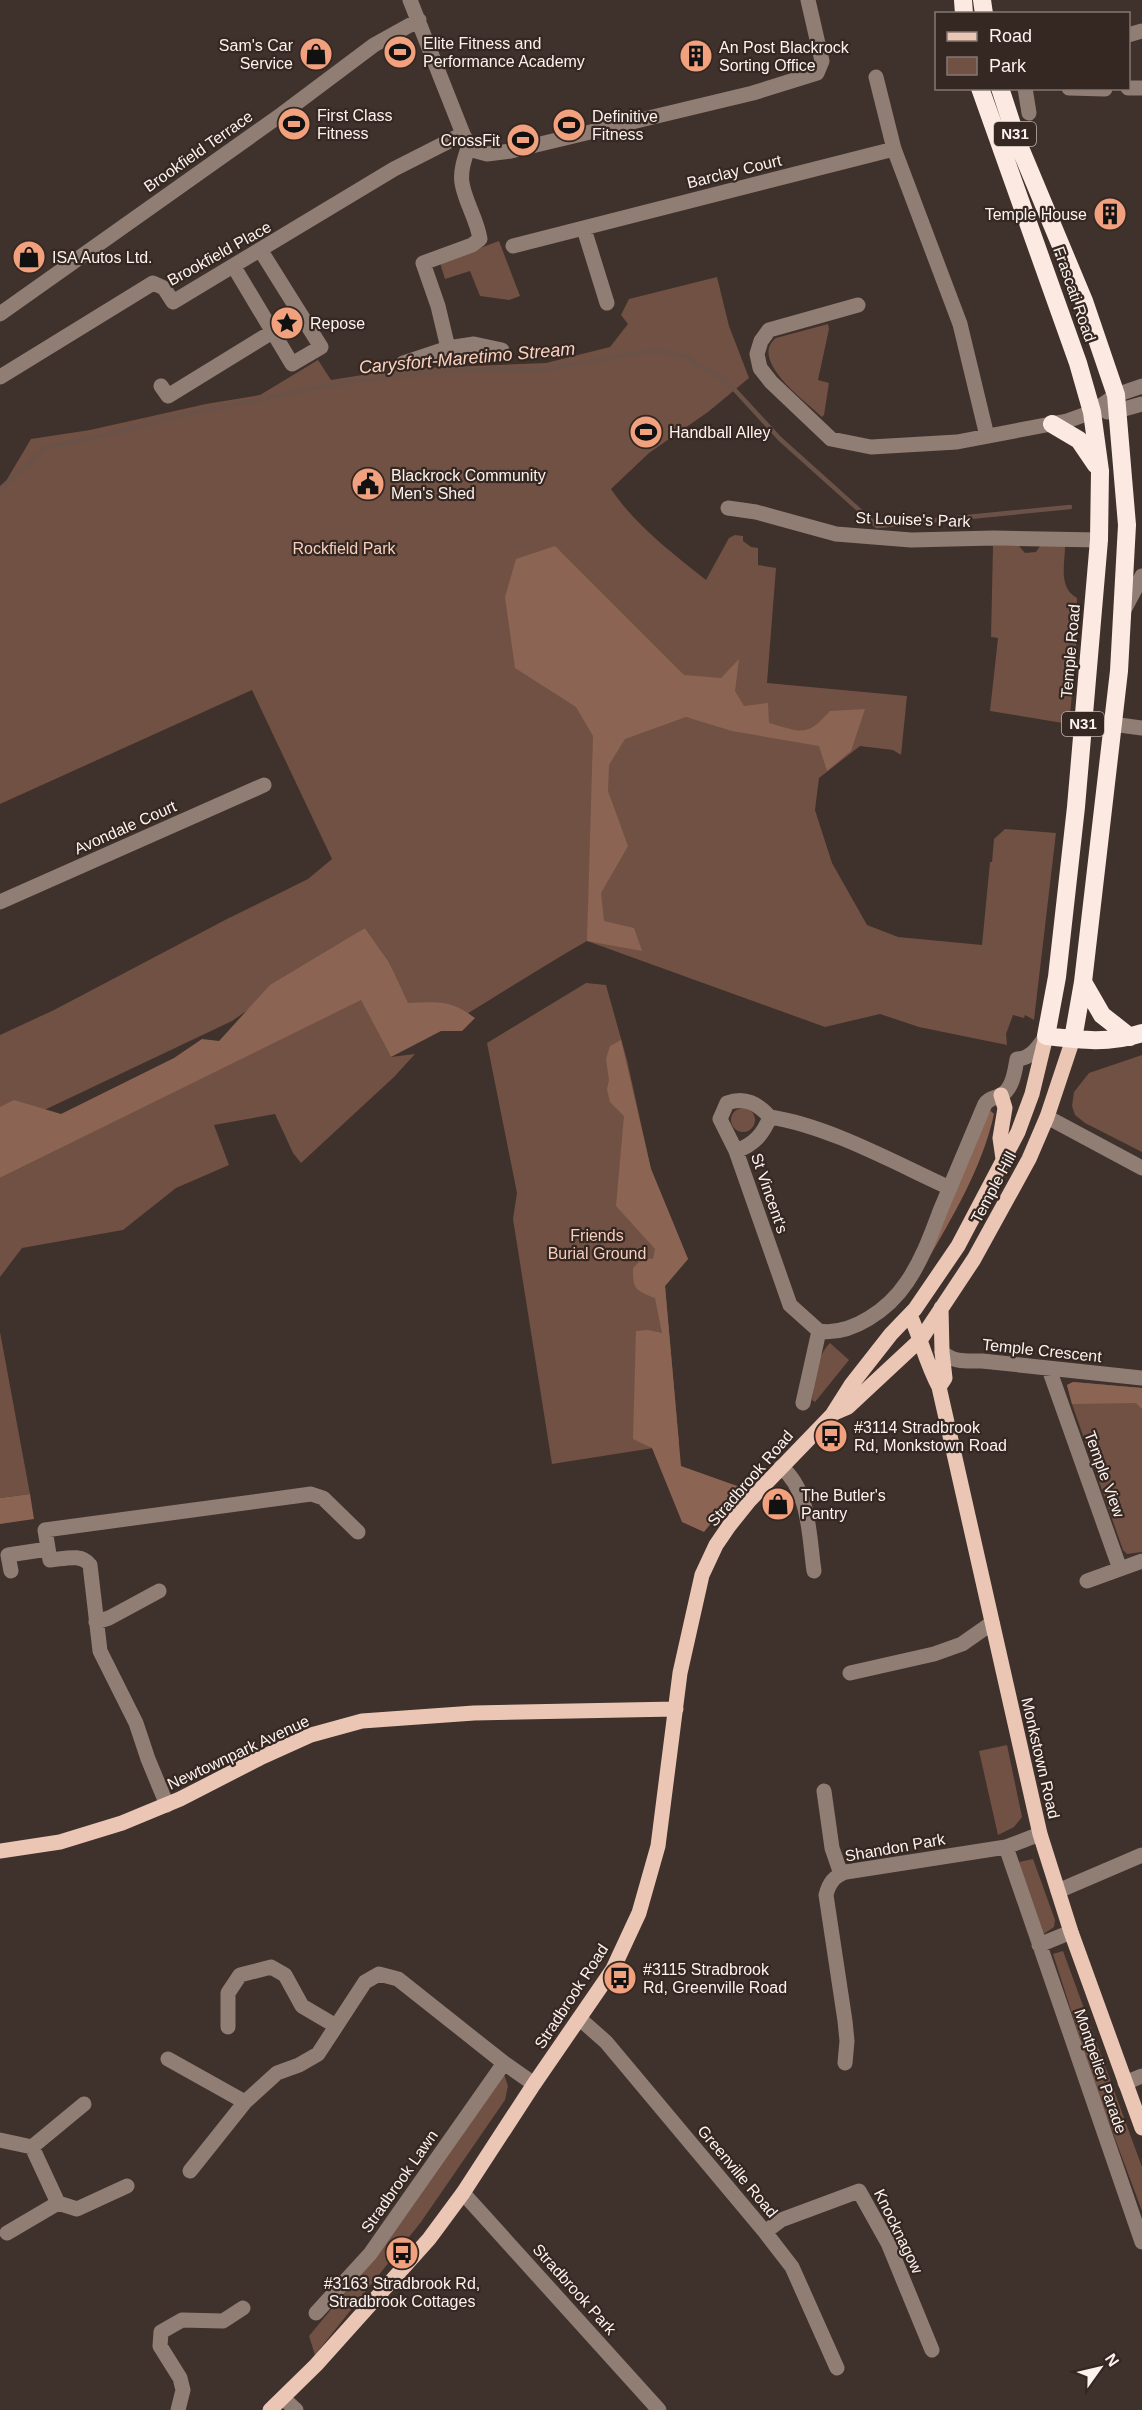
<svg xmlns="http://www.w3.org/2000/svg" width="1142" height="2410" font-family="Arial,sans-serif">
	<style>
		.green { fill: #715143 }
		.forest { fill: #8c6453 }
		.lines { fill: none; stroke-linecap: round; stroke-linejoin: round }
		.stream { stroke: #6b5248; stroke-width: 4.5 }
		.minor { stroke: #907e75; stroke-width: 15 }
		.major { stroke: #ecc6b5; stroke-width: 15 }
		.highway { stroke: #fce9e1; stroke-width: 18 }
		.labels { text-anchor: middle; stroke-width: 4.5; stroke-linejoin: round; paint-order: stroke }
		.shield { fill: #352721; stroke: #c0b5b0; stroke-width: 1.5 }
		.shield-label { font-size: 15px; font-weight: bold; fill: #fcf2ee }
		.poi-label { font-size: 16px; fill: #fcf2ee; stroke: #352721; text-anchor: start }
		.street-label { font-size: 16px; fill: #fcf2ee; stroke: #352721 }
		.park-label { font-size: 16px; fill: #f9cfbd; stroke: #352721 }
		.water-label { font-size: 18px; font-style: italic; fill: #fbd2c0; stroke: #352721 }
	</style>
	<rect width="100%" height="100%" fill="#3f312b"/>
	<path class="green" d="M499,241L520,296L509,300L480,296L470,271L445,279L440,263Z
		M717,277L729,326L749,378L708,412L649,453L611,489C636,526 671,552 706,580L729,538L735,535L743,536V541L751,547L758,548V565L776,568L767,683L907,696L901,755L893,750L860,746L819,778L815,810L832,863L867,925L898,937L982,945L990,862H992L994,839L1005,829L1056,833L1034,1020L1025,1015L1024,1018L1013,1015L1006,1034L1007,1045L919,1027L880,1014L825,1027L587,941C531,973 478,1008 422,1041L389,962L365,928L232,1021L0,1131V1035L54,1010L227,919L308,879L332,859L252,690L0,804V491L31,439L90,430L206,404L260,395L318,360L331,380L400,369L546,363L610,347L628,324L621,315L629,299Z
		M828,324L829,329L818,380L829,383L824,415L822,417C806,402 748,360 776,338Z
		M993,546H1019L1025,553L1036,552L1040,546H1065C1065,564 1058,588 1077,598L1076,654L1069,724L990,711L998,638L991,637Z
		M586,983L606,985L627,1060L651,1169L688,1259L665,1286L679,1444L552,1464L513,1219L517,1193L487,1043Z
		M361,999L391,1057L415,1054L394,1077L301,1163L293,1153L275,1114L214,1125L229,1165L176,1188L123,1230L22,1248L0,1277V1178Z
		M1142,1055V1152L1085,1123L1075,1115L1072,1106L1074,1092L1089,1073Z
		M731 1120a12 12 0 1 1 24 0a12 12 0 1 1-24 0Z
		M0,1332L30,1494L0,1498Z
		M830,1343L849,1360L815,1402L812,1400C815,1381 816,1356 830,1343Z
		M1073,1382L1142,1388V1552L1127,1554L1123,1550L1072,1404L1067,1385Z
		M1007,1745L1022,1817L1014,1827L998,1835L979,1751Z
		M1033,1859L1055,1920L1054,1927L1042,1935L1019,1862Z
		M1063,1951L1142,2167V2211L1094,2082L1053,1954Z
		M504,2074L508,2086L505,2100L421,2222L315,2355L309,2336L377,2254Z"/>
	<path class="forest" d="M555,546L684,675L721,678L739,659L735,691L744,706L768,703L769,723C802,732 806,738 830,711L865,709L851,751L827,771L819,746L732,731L686,717L625,739L609,765L608,791L628,846L601,893L604,921L634,928L642,951L587,941L593,736L576,707L515,668L505,597L516,559Z
		M365,928L389,962L408,1003C437,1002 450,999 475,1018L462,1031H441L391,1057L361,1000L0,1178V1107L14,1100L61,1114L174,1058L202,1039L219,1041L270,985Z
		M621,1040L651,1169L688,1259L665,1286L681,1466L740,1487L704,1532L682,1522L652,1448L633,1439L636,1331L648,1330L662,1333L655,1298C635,1290 633,1290 633,1268L643,1258L653,1259L655,1249L616,1206L624,1116L610,1102L607,1089L609,1080L606,1059L610,1046Z
		M991,1111L994,1114C982,1169 952,1217 925,1265L988,1113Z
		M1073,1382L1142,1388V1409L1136,1403L1072,1404L1067,1385Z
		M30,1494L34,1519L0,1524V1498Z"/>
	<g class="lines">
		<path class="stream" d="M0,489L45,448L106,435L168,418L341,383L444,371L546,369L656,350L689,357L695,365L709,370L734,389L780,439L877,526L1070,507"/>
		<path class="minor" d="M410,0L463,134L469,145L476,151L487,154L511,151L753,93L817,73L822,61L808,0
			M1128,35L1142,31
			M876,77L894,149L960,324L987,436
			M1025,88L1029,113
			M1069,88L1105,89
			M1128,88H1142
			M584,229L607,303
			M513,246L894,149
			M234,267L292,364L321,347L261,251
			M858,305L769,330L761,341L757,354L760,368L771,382L831,439L871,447L957,442L1067,421L1092,412L1116,395L1142,386
			M0,314L282,114L374,45L419,20
			M448,348L438,306L423,263L472,245L480,239C477,219 465,202 462,183C460,171 465,157 469,145
			M403,363L448,348L474,344L502,350
			M0,377L153,283L164,288L173,302L394,169L463,134
			M161,386L168,396L272,332
			M1107,412L1117,411L1142,404
			M728,508L756,512L836,534L911,540L994,538L1099,540
			M1124,610L1142,576
			M1112,724L1142,728
			M0,902L264,785
			M770,1117C763,1134 755,1144 736,1151L790,1305L819,1331C852,1336 889,1309 907,1282C922,1260 931,1235 940,1211C955,1176 970,1140 985,1104C990,1097 994,1099 1001,1095C1013,1089 1015,1070 1017,1059C1031,1059 1038,1047 1046,1036
			M770,1117C829,1126 895,1163 950,1188
			M1047,1117L1142,1168
			M736,1151L720,1119L727,1103C745,1096 758,1104 770,1117
			M942,1352C954,1363 967,1361 982,1361L1142,1378
			M1049,1369L1120,1569
			M803,1403L819,1331
			M781,1467C810,1490 809,1537 814,1571
			M11,1571L8,1555L48,1549
			M1087,1581L1142,1561
			M96,1622L109,1618L159,1591
			M850,1673L934,1654L962,1644L992,1623
			M824,1791L832,1848L841,1874
			M167,1805L148,1759L136,1723L100,1651L90,1565C81,1553 64,1559 50,1560L45,1530L311,1494L323,1498L358,1532
			M1006,1847L1142,2242
			M1058,1891L1142,1855
			M1039,1945L1071,1932
			M580,2019L606,2042L765,2232L792,2267L837,2368
			M228,2027V1993L240,1975L271,1967L285,1975L302,2006L336,2026
			M168,2059L245,2102
			M845,2063L847,2041L845,2021L826,1895C829,1883 834,1876 846,1872L1006,1847L1040,1834
			M1125,2083L1142,2076
			M0,2140L32,2147L84,2104
			M32,2147L58,2203L77,2209L127,2186
			M190,2171L245,2102L277,2073L299,2065L318,2054L365,1982L379,1974L398,1979L504,2063L534,2084
			M463,2193L659,2410
			M765,2232L781,2220L859,2191L888,2243L932,2350
			M7,2233L58,2203
			M316,2313L370,2254L504,2063
			M284,2399L296,2410
			M178,2410L183,2390L180,2378L160,2346L161,2332L182,2320L223,2321L243,2308"/>
		<path class="major" d="M1001,1095L1005,1108L1000,1138L1003,1159
			M910,1315C921,1339 926,1363 939,1387L1040,1834L1071,1932L1142,2128
			M939,1387L945,1378L942,1352L941,1308
			M834,1413L848,1407L921,1339L974,1259L1029,1159L1047,1117L1073,1039
			M0,1851L60,1842L122,1823L180,1799L260,1758L311,1735L362,1721L474,1713L676,1709
			M270,2410L316,2365L429,2239L463,2193L534,2084L613,1969L639,1913L658,1846L680,1673L702,1575L716,1545L729,1526L749,1501L832,1415L851,1385L891,1334L915,1309L958,1246L1018,1132L1032,1094L1046,1036"/>
		<path class="highway" d="M963,0L964,14
			M982,0L984,14
			M980,88L1078,363L1092,412L1100,471L1099,540L1076,807L1057,977L1046,1036C1079,1040 1110,1044 1142,1033
			M1000,88L1018,143L1084,301L1116,395L1127,525L1119,671L1083,982L1073,1039
			M1052,424L1079,440L1096,465
			M1083,982L1102,1015L1130,1037"/>
	</g>
	<defs>
		<g id="stadium-disc" transform="scale(1.725)"><circle r="9.5" fill="#f1a17d" stroke="#352721"/><path d="M0-5a6.5 5 0 1 0 0 10a6.5 5 0 1 0 0-10ZM-3.5-1.8h7v3.6h-7Z" fill="#111"/></g>
		<g id="shop-disc" transform="scale(1.725)"><circle r="9.5" fill="#f1a17d" stroke="#352721"/><path d="M-5-2.5h2.3a2.7 3.5 0 0 1 5.4 0H5L5.5 6h-11ZM-1.5-2.5h3a1.5 2.3 0 0 0-3 0Z" fill="#111"/></g>
		<g id="building-disc" transform="scale(1.725)"><circle r="9.5" fill="#f1a17d" stroke="#352721"/><path d="M-4-6H4V6H1V3H-1V6H-4ZM-2.5-4.3h1.7v1.8h-1.7ZM.8-4.3h1.7v1.8H.8ZM-2.5-1h1.7V.8h-1.7ZM.8-1h1.7V.8H.8Z" fill="#111"/></g>
		<g id="sight-disc" transform="scale(1.725)"><circle r="9.5" fill="#f1a17d" stroke="#352721"/><path d="M0-6L1.8-2.2L6-1.7L2.9 1.2L3.7 5.4L0 3.3L-3.7 5.4L-2.9 1.2L-6-1.7L-1.8-2.2Z" fill="#111"/></g>
		<g id="civic-disc" transform="scale(1.725)"><circle r="9.5" fill="#f1a17d" stroke="#352721"/><path d="M-.6-6.5H3V-4.5H.6V-3L4-1V1h2V6H-6V1h2V-1L-.6-3ZM-1.2 2.5V6h2.4V2.5Z" fill="#111"/></g>
		<g id="bus-disc" transform="scale(1.725)"><circle r="9.5" fill="#f1a17d" stroke="#352721"/><path d="M-5-6H5V4H4V6H2V4H-2V6H-4V4H-5ZM-3.5-4V0h7V-4ZM-3.5 1.2v1.5H-2V1.2ZM2 1.2v1.5H3.5V1.2Z" fill="#111"/></g>
	</defs>
	<g fill-rule="evenodd">
		<use href="#stadium-disc" x="400" y="52"/>
		<use href="#shop-disc" x="316" y="54"/>
		<use href="#building-disc" x="696" y="56"/>
		<use href="#stadium-disc" x="294" y="124"/>
		<use href="#stadium-disc" x="569" y="125"/>
		<use href="#stadium-disc" x="523" y="140"/>
		<use href="#building-disc" x="1110" y="214"/>
		<use href="#shop-disc" x="29" y="257"/>
		<use href="#sight-disc" x="287" y="323"/>
		<use href="#stadium-disc" x="646" y="432"/>
		<use href="#civic-disc" x="368" y="484"/>
		<use href="#bus-disc" x="831" y="1436"/>
		<use href="#shop-disc" x="778" y="1504"/>
		<use href="#bus-disc" x="620" y="1978"/>
		<use href="#bus-disc" x="402" y="2253"/>
	</g>
	<g class="labels">
		<g class="shield">
			<rect x="994" y="122" width="42" height="24" rx="4.5"/>
			<rect x="1062" y="712" width="42" height="24" rx="4.5"/>
		</g>
		<g class="shield-label">
			<text x="1015" y="139">N31</text>
			<text x="1083" y="729">N31</text>
		</g>
		<g class="poi-label">
			<text x="423" y="49">Elite Fitness and<tspan x="423" dy="18">Performance Academy</tspan></text>
			<text x="293" y="51" text-anchor="end">Sam's Car<tspan x="293" dy="18">Service</tspan></text>
			<text x="719" y="53">An Post Blackrock<tspan x="719" dy="18">Sorting Office</tspan></text>
			<text x="317" y="121">First Class<tspan x="317" dy="18">Fitness</tspan></text>
			<text x="592" y="122">Definitive<tspan x="592" dy="18">Fitness</tspan></text>
			<text x="500" y="146" text-anchor="end">CrossFit</text>
			<text x="1087" y="220" text-anchor="end">Temple House</text>
			<text x="52" y="263">ISA Autos Ltd.</text>
			<text x="310" y="329">Repose</text>
			<text x="669" y="438">Handball Alley</text>
			<text x="391" y="481">Blackrock Community<tspan x="391" dy="18">Men's Shed</tspan></text>
			<text x="854" y="1433">#3114 Stradbrook<tspan x="854" dy="18">Rd, Monkstown Road</tspan></text>
			<text x="801" y="1501">The Butler's<tspan x="801" dy="18">Pantry</tspan></text>
			<text x="643" y="1975">#3115 Stradbrook<tspan x="643" dy="18">Rd, Greenville Road</tspan></text>
			<text x="402" y="2289" text-anchor="middle">#3163 Stradbrook Rd,<tspan x="402" dy="18">Stradbrook Cottages</tspan></text>
		</g>
		<g class="street-label">
			<text transform="translate(198 151) rotate(-35)" y="6">Brookfield Terrace</text>
			<text transform="translate(734 171) rotate(-14)" y="6">Barclay Court</text>
			<text transform="translate(219 253) rotate(-29)" y="6">Brookfield Place</text>
			<text transform="translate(1075 294) rotate(71)" y="6">Frascati Road</text>
			<text transform="translate(913 519) rotate(2)" y="6">St Louise's Park</text>
			<text transform="translate(1070 651) rotate(-85)" y="6">Temple Road</text>
			<text transform="translate(125 827) rotate(-24)" y="6">Avondale Court</text>
			<text transform="translate(993 1187) rotate(-62)" y="6">Temple Hill</text>
			<text transform="translate(770 1193) rotate(71)" y="6">St Vincent's</text>
			<text transform="translate(1042 1350) rotate(6)" y="6">Temple Crescent</text>
			<text transform="translate(1105 1474) rotate(70)" y="6">Temple View</text>
			<text transform="translate(750 1478) rotate(-49)" y="6">Stradbrook Road</text>
			<text transform="translate(238 1752) rotate(-25)" y="6">Newtownpark Avenue</text>
			<text transform="translate(1041 1758) rotate(77)" y="6">Monkstown Road</text>
			<text transform="translate(895 1847) rotate(-10)" y="6">Shandon Park</text>
			<text transform="translate(571 1996) rotate(-57)" y="6">Stradbrook Road</text>
			<text transform="translate(1101 2071) rotate(71)" y="6">Montpelier Parade</text>
			<text transform="translate(738 2171) rotate(50)" y="6">Greenville Road</text>
			<text transform="translate(399 2181) rotate(-55)" y="6">Stradbrook Lawn</text>
			<text transform="translate(899 2231) rotate(64)" y="6">Knocknagow</text>
			<text transform="translate(575 2289) rotate(48)" y="6">Stradbrook Park</text>
		</g>
		<g class="park-label">
			<text x="344" y="554">Rockfield Park</text>
			<text x="597" y="1241">Friends<tspan x="597" dy="18">Burial Ground</tspan></text>
		</g>
		<g class="water-label">
			<text transform="translate(467 358) rotate(-5)" y="6">Carysfort-Maretimo Stream</text>
		</g>
	</g>
	<rect x="935" y="12" width="195" height="78" fill="#352721" stroke="#857873" stroke-width="1.5"/>
	<rect x="947" y="32" width="30" height="9" fill="#ecc6b5" stroke="#857873" stroke-width="1.5"/>
	<text x="989" y="42" font-size="18" fill="#fcf2ee">Road</text>
	<rect x="947" y="57" width="30" height="18" fill="#715143" stroke="#857873" stroke-width="1.5"/>
	<text x="989" y="72" font-size="18" fill="#fcf2ee">Park</text>
	<g transform="translate(1100 2368) rotate(56)" stroke="#352721" stroke-width="4.5" paint-order="stroke">
	<path d="M0-4.5L10 22L0 15L-10 22Z" fill="#fcf2ee"/>
	<text y="-9" font-size="16" font-weight="bold" text-anchor="middle" fill="#fcf2ee">N</text>
	</g>
</svg>
